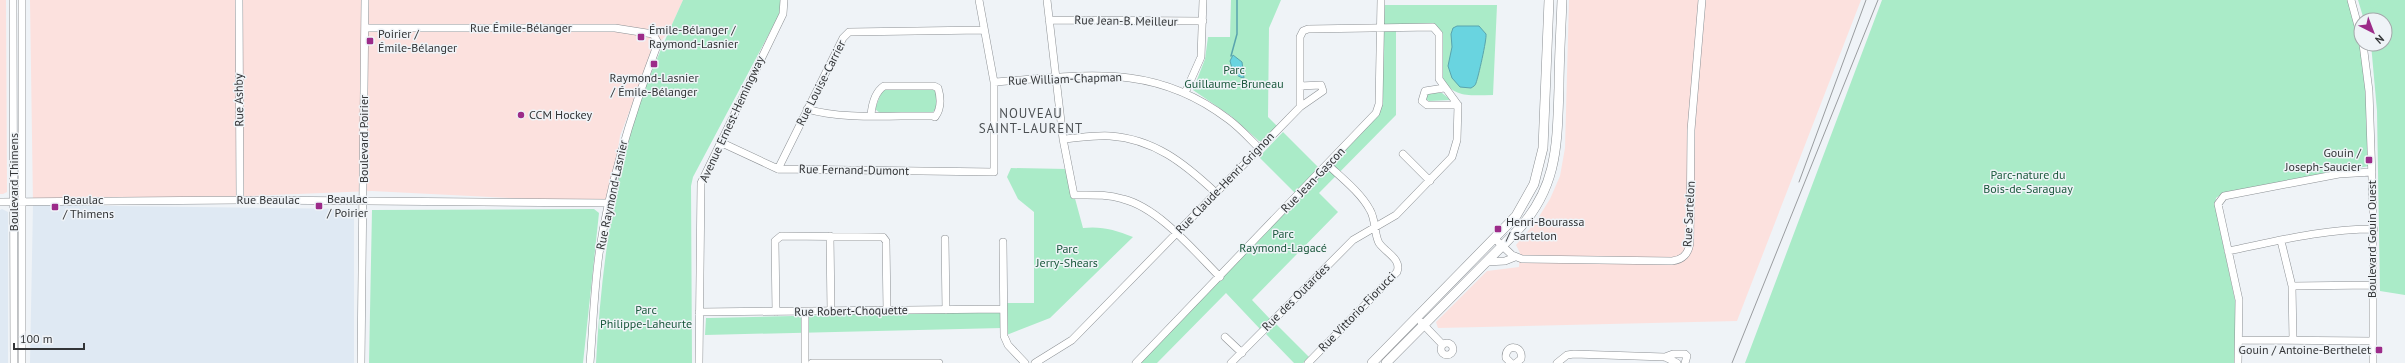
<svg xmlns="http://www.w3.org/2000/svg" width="2405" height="363" font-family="'PT Sans',sans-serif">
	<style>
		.built { fill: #dfe9f3 }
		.industrial { fill: #fce1de }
		.green { fill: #aaebc8 }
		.water { fill: #69d4e0; stroke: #59a4ad }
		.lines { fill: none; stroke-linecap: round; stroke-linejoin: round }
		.stream { stroke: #59a4ad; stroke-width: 1.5 }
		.minor-casing { stroke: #8c9094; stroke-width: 8 }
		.major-casing { stroke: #8c9094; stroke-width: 10 }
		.minor { stroke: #fff; stroke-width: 7 }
		.major { stroke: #fff; stroke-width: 9 }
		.tram { stroke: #999c9f; stroke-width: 1 }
		.poi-dot { fill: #9c2b89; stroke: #eff3f7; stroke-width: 1.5 }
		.labels { text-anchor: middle; stroke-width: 3; stroke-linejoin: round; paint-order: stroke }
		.street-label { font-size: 12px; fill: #333537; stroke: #eff3f7 }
		.poi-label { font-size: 12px; fill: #333537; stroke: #eff3f7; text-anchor: start }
		.park-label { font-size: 12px; fill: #1b583d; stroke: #eff3f7 }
		.neighbourhood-label { font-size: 13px; letter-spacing: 1px; fill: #4b4f52; stroke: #eff3f7 }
	</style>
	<rect width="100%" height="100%" fill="#eff3f7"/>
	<path class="built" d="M33,205L354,209V363H30Z
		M2,209L8,212V363H0V210Z"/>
	<path class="industrial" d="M0,0H6L7,192L3,194H0Z
		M30,0H683L669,31L651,54L620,136L609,203L372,191L33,205Z
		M1569,0H1861L1737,321L1438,328L1436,322L1487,271L1519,267L1520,253L1516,245L1535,223L1550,199L1560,176L1565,148Z"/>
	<path class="green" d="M683,0H780V13L693,177L691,186L692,363H596C601,270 613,174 646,86C657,57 670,29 683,0Z
		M1231,0H1281L1269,28L1268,117L1278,127L1263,141H1259L1231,116L1193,90L1205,59L1208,37H1230Z
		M1882,0H2348L2362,56L2365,75L2369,166L2223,193L2216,198L2215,206L2237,310V363H1745Z
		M2358,0H2405V295L2380,291L2377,111L2371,44H2385V20H2364Z
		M1381,5H1497L1493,95C1473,95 1454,99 1443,79L1437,29L1396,28V115L1319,193L1338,212L1252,300L1270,319L1260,329L1226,293L1157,363H1136L1376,113Z
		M932,88L937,91L936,108L933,112L880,113L875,109L882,91L886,89Z
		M1428,93H1442L1451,100L1429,101L1426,99Z
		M1283,132L1319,168L1295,193L1259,157Z
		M1011,168L1067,169L1083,228C1102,226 1115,230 1133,237L1050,318L1004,336L1003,303H1034V212L1018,199L1007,177Z
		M594,209L599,213L583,363H369L372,210Z
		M996,311L1001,314L1002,328L705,335L706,318H710Z
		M1276,324L1309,357L1303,363H1294L1266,334Z"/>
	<path class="water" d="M1457,26H1479L1486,34C1487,39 1478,78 1476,83C1475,86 1474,86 1471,88L1460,87L1452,78L1448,66L1452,47L1451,34L1453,28Z
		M1233,55L1242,62L1244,78C1235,77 1232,69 1230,61Z"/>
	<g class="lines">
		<path class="stream" d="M1231,56L1237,34V0"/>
		<g class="minor-casing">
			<path id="minor" d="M13,0L14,363
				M239,0L240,200
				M1047,0L1063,139L1074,195C1091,195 1107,194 1123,199C1159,208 1194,251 1220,277
				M2351,0L2361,37
				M1049,20L1203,21
				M365,28H615L653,34L658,43C632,111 610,181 599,254C594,290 593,327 590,363
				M2363,44L2369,91L2373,208V363
				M994,82C1082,76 1152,61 1228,119C1239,127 1249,138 1259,148
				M1444,88L1425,91L1422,101L1427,105H1458
				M1185,93L1201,57L1203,0
				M1300,107L1323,91L1321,85L1300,86
				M807,109C843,120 896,115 935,116V117C941,109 941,98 938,88L934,86H884C875,92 872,104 871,115
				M1063,139C1078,138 1095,135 1110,136C1154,139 1184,163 1215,192
				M720,142L778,169L994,172V82L979,0
				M1403,154L1430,181
				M778,169L843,38L849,32L983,30
				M0,202L240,200L609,203
				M830,236L831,312
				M945,239L946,310
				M1495,239L1512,255L1522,259L1672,261C1683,260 1689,253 1690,242L1691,130L1702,0
				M2281,241L2292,286L2293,340
				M1003,242L1004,336L1008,345L1025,363
				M2228,251C2277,241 2324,229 2374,229
				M1487,262L1505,261L1515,257
				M2292,286L2373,285
				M699,312L1003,309
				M776,312L775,241L781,236L883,237L886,241L887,311
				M805,312V363
				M1421,322L1442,344
				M1225,337L1242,353
				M2239,340L2372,341
				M1441 349a6 6 0 1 1 12 0a6 6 0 1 1-12 0Z
				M1665,357L1673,354H1685L1687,356L1685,363
				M22,363V0
				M361,363L365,0
				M699,363L701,183L783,14L784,0
				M812,363H939
				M1035,363L1072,340L1300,107V37L1303,31L1308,29L1433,27L1439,34V79L1458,105L1457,140L1452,157L1396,215L1353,240L1231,363
				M1136,363L1376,113L1379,104L1381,0
				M1308,363L1397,272C1402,259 1386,253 1379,243C1374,234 1376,220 1370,210C1361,193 1342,178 1328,165
				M1511,363L1506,358C1504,344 1524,344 1521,359L1516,363
				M1557,363L1567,355L1574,354L1665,357L1677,363
				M2238,363L2239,300L2218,204L2224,196L2339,174L2372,172"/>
		</g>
		<g class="major-casing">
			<path id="major" d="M1372,363L1516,216L1534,184L1543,148L1549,0
				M1386,363L1516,232C1558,188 1557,145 1559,88C1559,59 1561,29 1562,0"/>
		</g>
		<use href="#minor" class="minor"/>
		<use href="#major" class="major"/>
		<path class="tram" d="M1799,182L1866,0
			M1732,363L1878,0"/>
	</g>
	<g class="poi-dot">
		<rect x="637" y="33" width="8" height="8" rx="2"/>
		<rect x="366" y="37" width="8" height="8" rx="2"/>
		<rect x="650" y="60" width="8" height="8" rx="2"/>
		<circle cx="521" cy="115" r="4"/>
		<rect x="2365" y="156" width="8" height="8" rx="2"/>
		<rect x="315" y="202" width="8" height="8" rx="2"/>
		<rect x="51" y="203" width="8" height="8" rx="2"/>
		<rect x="1494" y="225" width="8" height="8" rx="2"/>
		<rect x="2375" y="346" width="8" height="8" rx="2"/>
	</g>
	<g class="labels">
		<g class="street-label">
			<text transform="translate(1126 21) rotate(1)" y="4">Rue Jean-B. Meilleur</text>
			<text x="521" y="32">Rue Émile-Bélanger</text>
			<text transform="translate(1065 79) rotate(-2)" y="4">Rue William-Chapman</text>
			<text transform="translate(821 83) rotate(-63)" y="4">Rue Louise-Carrier</text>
			<text transform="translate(239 100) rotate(-91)" y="4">Rue Ashby</text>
			<text transform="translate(732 119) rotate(-65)" y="4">Avenue Ernest-Hemingway</text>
			<text transform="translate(364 139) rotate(-90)" y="4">Boulevard Poirier</text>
			<text transform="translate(854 170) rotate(1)" y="4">Rue Fernand-Dumont</text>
			<text transform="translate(1313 180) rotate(-46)" y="4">Rue Jean-Gascon</text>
			<text transform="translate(14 182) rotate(-90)" y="4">Boulevard Thimens</text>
			<text transform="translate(1225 183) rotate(-46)" y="4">Rue Claude-Henri-Grignon</text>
			<text transform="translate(612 195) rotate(-78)" y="4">Rue Raymond-Lasnier</text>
			<text x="268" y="204">Rue Beaulac</text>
			<text transform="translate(1689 214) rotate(-87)" y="4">Rue Sartelon</text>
			<text transform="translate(2372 239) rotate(-90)" y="4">Boulevard Gouin Ouest</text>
			<text transform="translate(1296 297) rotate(-45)" y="4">Rue des Outardes</text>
			<text transform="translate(851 311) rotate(-1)" y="4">Rue Robert-Choquette</text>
			<text transform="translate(1357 312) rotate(-46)" y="4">Rue Vittorio-Fiorucci</text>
		</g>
		<g class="poi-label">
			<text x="649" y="34">Émile-Bélanger /<tspan x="649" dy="14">Raymond-Lasnier</tspan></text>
			<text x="378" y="38">Poirier /<tspan x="378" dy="14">Émile-Bélanger</tspan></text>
			<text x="654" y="82" text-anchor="middle">Raymond-Lasnier<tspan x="654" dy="14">/ Émile-Bélanger</tspan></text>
			<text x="529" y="119">CCM Hockey</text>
			<text x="2361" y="157" text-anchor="end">Gouin /<tspan x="2361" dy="14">Joseph-Saucier</tspan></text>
			<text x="327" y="203">Beaulac<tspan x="327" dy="14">/ Poirier</tspan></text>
			<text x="63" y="204">Beaulac<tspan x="63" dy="14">/ Thimens</tspan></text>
			<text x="1506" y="226">Henri-Bourassa<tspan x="1506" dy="14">/ Sartelon</tspan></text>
			<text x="2371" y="354" text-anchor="end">Gouin / Antoine-Berthelet</text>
		</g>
		<g class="park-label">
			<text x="1234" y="74">Parc<tspan x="1234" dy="14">Guillaume-Bruneau</tspan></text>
			<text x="2028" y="179">Parc-nature du<tspan x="2028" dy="14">Bois-de-Saraguay</tspan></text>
			<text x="1283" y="238">Parc<tspan x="1283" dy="14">Raymond-Lagacé</tspan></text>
			<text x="1067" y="253">Parc<tspan x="1067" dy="14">Jerry-Shears</tspan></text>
			<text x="646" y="314">Parc<tspan x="646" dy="14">Philippe-Laheurte</tspan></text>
		</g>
		<g class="neighbourhood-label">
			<text x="1031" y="118">NOUVEAU<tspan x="1031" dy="15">SAINT-LAURENT</tspan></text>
		</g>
	</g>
	<g transform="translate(2373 32) rotate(138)"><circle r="19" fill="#eff3f7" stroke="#a4a7aa"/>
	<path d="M0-3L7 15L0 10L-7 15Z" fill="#9c2b89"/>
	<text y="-6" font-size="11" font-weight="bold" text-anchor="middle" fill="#333537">N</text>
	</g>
	<path d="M14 343v6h70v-6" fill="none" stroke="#333537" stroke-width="2"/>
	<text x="20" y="343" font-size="12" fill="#333537" stroke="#eff3f7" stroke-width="3" paint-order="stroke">100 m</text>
</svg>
